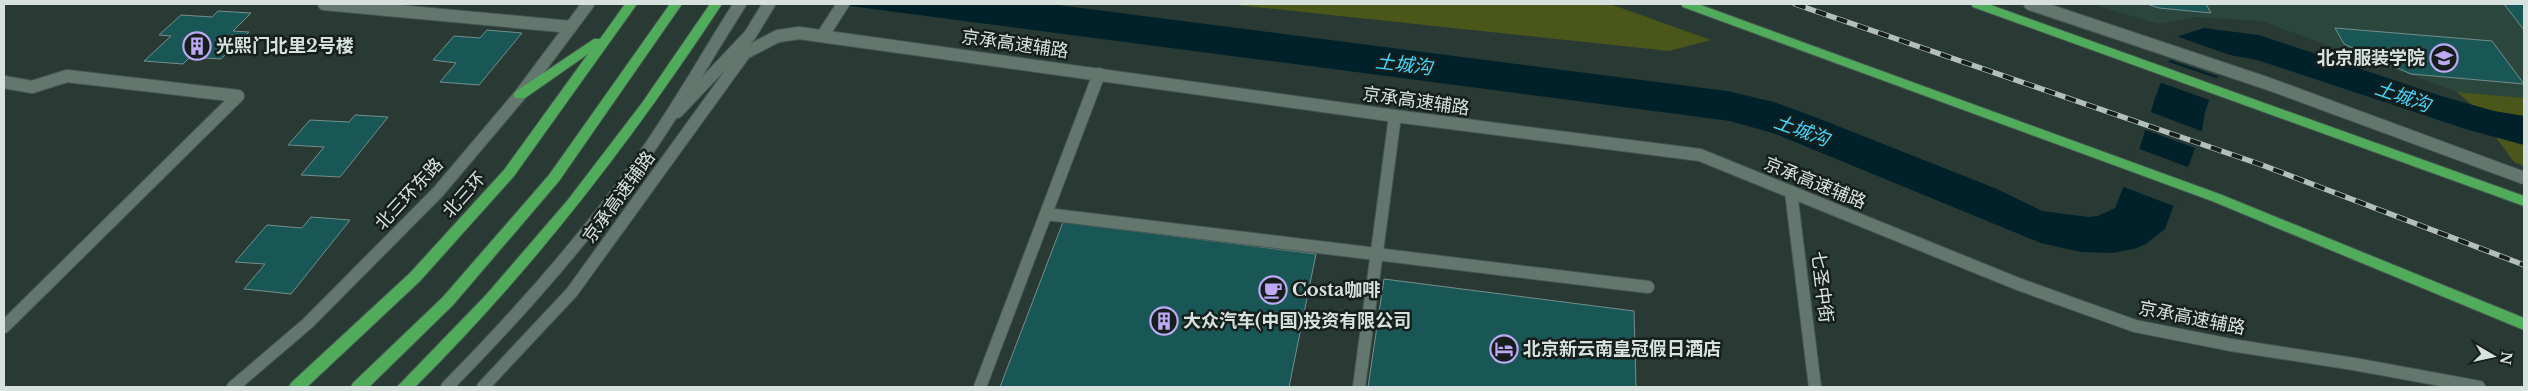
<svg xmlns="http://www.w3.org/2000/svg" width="2528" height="391" font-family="'Libre Baskerville','Noto Sans SC',serif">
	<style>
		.built { fill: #2b463c }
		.green { fill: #4b561b }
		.water { fill: #01212a }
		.pier { fill: #283a33 }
		.building { fill: #195757; stroke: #768d8d }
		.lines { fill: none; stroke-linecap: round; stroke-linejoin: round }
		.minor-casing { stroke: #475752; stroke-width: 14 }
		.tertiary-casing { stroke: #475752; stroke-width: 14 }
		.trunk-casing { stroke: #475752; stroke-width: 2 }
		.minor { stroke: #63776f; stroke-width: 12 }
		.tertiary { stroke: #63776f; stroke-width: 12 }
		.trunk { fill: #50ac5a; fill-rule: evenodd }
		.rail-casing { stroke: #b3bfbb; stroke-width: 5.5 }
		.rail { stroke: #171f1c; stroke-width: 4; stroke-dasharray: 11; stroke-linecap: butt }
		.labels { text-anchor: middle; stroke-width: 5; stroke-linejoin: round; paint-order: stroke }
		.street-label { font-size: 18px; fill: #d7e2de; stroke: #171f1c }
		.poi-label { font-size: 18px; font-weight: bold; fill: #d7e2de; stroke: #171f1c; text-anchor: start }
		.water-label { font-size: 19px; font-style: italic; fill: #43d7ff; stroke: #171f1c }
	</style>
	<rect width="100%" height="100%" fill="#283a33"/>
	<path class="built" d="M2092,4H2524V98L2457,92L2261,21L2194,17L2158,24Z"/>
	<path class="green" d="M1227,4H1610L1711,40L1669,51Z
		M2457,92L2524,98V166L2514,162L2472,105Z"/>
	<path class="water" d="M835,4H1050L1727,91L1774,102L1820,119L1997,189L2042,211L2088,217L2098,216L2115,208L2140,147L2155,98L2179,36L2204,28L2259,35L2441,96L2494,111L2524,116V145L2469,130L2257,60L2230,55L2224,59L2205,112L2202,130L2165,229L2146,244L2134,249L2112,253L2081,252L2041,243L1773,133L1730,121Z"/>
	<path class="pier" d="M2176,36L2238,58L2230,57L2226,60L2220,77L2167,59Z
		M2166,61L2219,79L2212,101L2159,82Z
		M2148,111L2204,132L2198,149L2143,129Z
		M2137,148L2190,168L2176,207L2121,186Z"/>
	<path class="building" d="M2147,4H2206L2211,13L2159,8Z
		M2504,4H2524V30Z
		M218,11L251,13L233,31L249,32L221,59L190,57L183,64L144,61L171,36L159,35L181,15L212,17Z
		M2335,28L2492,41L2524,84L2411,74L2344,44Z
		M487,30L522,33L479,85L440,82L456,63L433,60L454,36L480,38Z
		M355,115L388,117L340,177L301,175L324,147L288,145L310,120L349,122Z
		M311,217L350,220L291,294L244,289L265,264L235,262L267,225L302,228Z
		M1063,222L1316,254L1289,387H1000Z
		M1384,279L1634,311L1636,387H1368Z"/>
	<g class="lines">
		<g class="minor-casing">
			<path id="minor" d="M324,4L571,27
				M823,35L843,4
				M4,82L32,87L67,76L238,96L4,327
				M677,112L750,35L769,4
				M1046,214L1648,287
				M980,387L1099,74
				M1359,387L1395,116"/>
		</g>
		<g class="tertiary-casing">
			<path id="tertiary" d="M2030,4L2269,84L2524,178
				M1791,192L1815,387
				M233,387L308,323L438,192L520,95L588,4
				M447,387C518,315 585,240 643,157C678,108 707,55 740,4
				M483,387L572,292L745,53L778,36L799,33L1395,116L1700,155L2018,284L2135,326L2231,345L2354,364L2479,387"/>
		</g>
		<g class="trunk-casing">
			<path id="trunk" d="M625,4H637L514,176L420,281L307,387H289L291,383L410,273L504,170L588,54L525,98H515L514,95L515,92L594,39H600Z
				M670,4H682L559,181L453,305L369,387H351L353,383L443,297L549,175Z
				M710,4H722C631,142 532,271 415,387H397L486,295L567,201L642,103Z
				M1681,4H1698L2222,195L2524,318V330L2212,201L1683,7Z
				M1971,4H1988L2524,196V206L1973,7Z"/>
		</g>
		<use href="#minor" class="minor"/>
		<use href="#tertiary" class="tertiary"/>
		<use href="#trunk" class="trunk"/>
		<g class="rail-casing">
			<path id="rail" d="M1795,4L2262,165L2524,265"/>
		</g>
		<use href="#rail" class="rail"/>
	</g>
	<defs>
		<g id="building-ring" transform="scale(1.4375)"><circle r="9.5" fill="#171f1c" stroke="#bda9f5" stroke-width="1.5"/><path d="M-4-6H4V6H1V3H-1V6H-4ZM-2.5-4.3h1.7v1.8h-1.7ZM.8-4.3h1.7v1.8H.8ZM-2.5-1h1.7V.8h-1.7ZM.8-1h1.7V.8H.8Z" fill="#bda9f5"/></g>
		<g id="university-ring" transform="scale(1.4375)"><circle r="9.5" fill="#171f1c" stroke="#bda9f5" stroke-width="1.5"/><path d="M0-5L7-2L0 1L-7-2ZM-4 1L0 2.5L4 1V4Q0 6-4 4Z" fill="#bda9f5"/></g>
		<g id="cafe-ring" transform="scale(1.4375)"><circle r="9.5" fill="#171f1c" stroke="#bda9f5" stroke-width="1.5"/><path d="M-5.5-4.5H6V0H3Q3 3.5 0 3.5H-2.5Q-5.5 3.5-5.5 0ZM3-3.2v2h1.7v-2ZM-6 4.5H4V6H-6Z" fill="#bda9f5"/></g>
		<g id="hotel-ring" transform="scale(1.4375)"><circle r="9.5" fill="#171f1c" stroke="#bda9f5" stroke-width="1.5"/><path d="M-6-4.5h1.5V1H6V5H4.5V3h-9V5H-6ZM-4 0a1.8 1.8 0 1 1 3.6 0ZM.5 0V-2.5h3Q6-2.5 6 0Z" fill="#bda9f5"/></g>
	</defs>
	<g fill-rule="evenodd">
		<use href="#building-ring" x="197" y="46"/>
		<use href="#university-ring" x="2444" y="58"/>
		<use href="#cafe-ring" x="1273" y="290"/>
		<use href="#building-ring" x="1164" y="321"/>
		<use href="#hotel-ring" x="1504" y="349"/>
	</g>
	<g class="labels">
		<g class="street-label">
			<text transform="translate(1015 44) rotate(8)" y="6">京承高速辅路</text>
			<text transform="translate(1416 101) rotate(8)" y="6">京承高速辅路</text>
			<text transform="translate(1815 183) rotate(22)" y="6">京承高速辅路</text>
			<text transform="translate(409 194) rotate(-47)" y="6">北三环东路</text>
			<text transform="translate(464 195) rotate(-48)" y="6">北三环</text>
			<text transform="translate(619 197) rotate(-54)" y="6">京承高速辅路</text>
			<text transform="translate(1822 287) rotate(83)" y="6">七圣中街</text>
			<text transform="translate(2192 318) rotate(11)" y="6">京承高速辅路</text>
		</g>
		<g class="poi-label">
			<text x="216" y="52">光熙门北里2号楼</text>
			<text x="2425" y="64" text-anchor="end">北京服装学院</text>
			<text x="1292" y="296">Costa咖啡</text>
			<text x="1183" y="327">大众汽车(中国)投资有限公司</text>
			<text x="1523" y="355">北京新云南皇冠假日酒店</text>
		</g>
		<g class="water-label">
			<text transform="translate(1404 64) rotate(7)" y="7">土城沟</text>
			<text transform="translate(2403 96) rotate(19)" y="7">土城沟</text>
			<text transform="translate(1802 130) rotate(20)" y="7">土城沟</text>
		</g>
	</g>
	<rect width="2528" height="391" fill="none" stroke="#d7e2de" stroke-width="10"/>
	<g transform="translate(2493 356) rotate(99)" stroke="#171f1c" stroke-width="4" paint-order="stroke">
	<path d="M0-4L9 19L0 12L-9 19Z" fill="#d7e2de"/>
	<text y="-8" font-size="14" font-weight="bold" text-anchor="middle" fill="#d7e2de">N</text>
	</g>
</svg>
